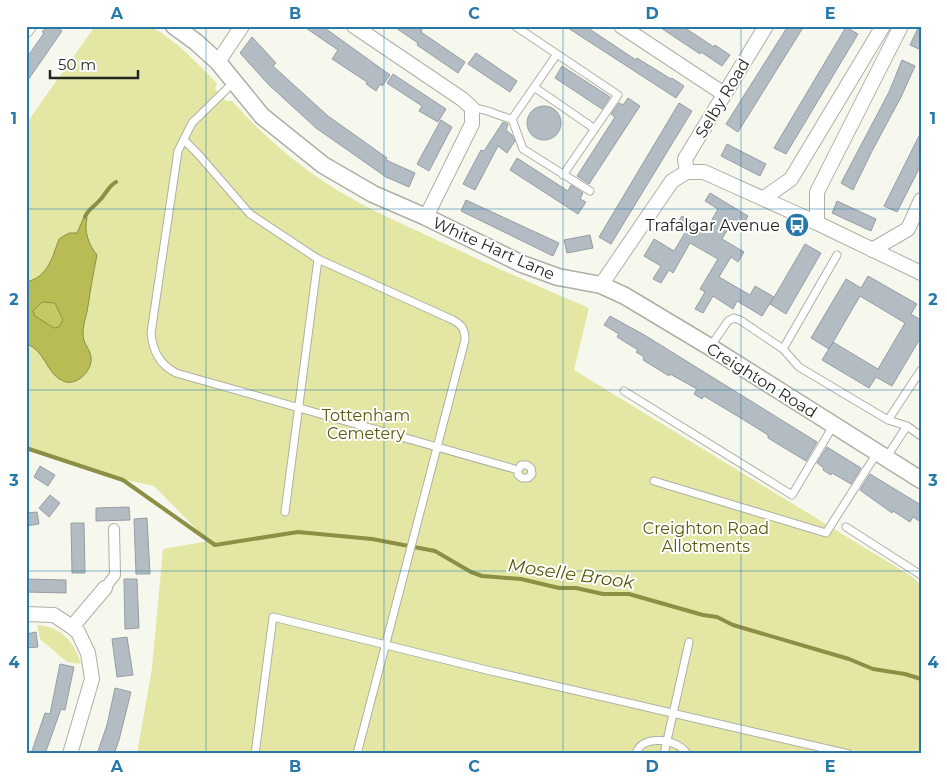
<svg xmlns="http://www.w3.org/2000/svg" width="947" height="780" font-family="Montserrat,sans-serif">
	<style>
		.green { fill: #e4e7a4 }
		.forest { fill: #c6c963 }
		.water { fill: #b9bc55; stroke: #8d8f45; fill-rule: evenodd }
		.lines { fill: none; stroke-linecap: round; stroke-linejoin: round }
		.stream { stroke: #8d8f45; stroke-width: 4 }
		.building { fill: #b3bcc3; stroke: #959ea5 }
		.service-casing { stroke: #aeafa5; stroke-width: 9 }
		.pedestrian-casing { stroke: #aeafa5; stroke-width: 12 }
		.minor-casing { stroke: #aeafa5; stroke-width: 16 }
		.tertiary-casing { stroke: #aeafa5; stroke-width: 19 }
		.service { stroke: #fff; stroke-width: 7 }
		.pedestrian { stroke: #fff; stroke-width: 10 }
		.minor { stroke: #fff; stroke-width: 14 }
		.tertiary { stroke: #fff; stroke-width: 16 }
		.grid { fill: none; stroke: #2678a9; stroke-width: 1; stroke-opacity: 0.55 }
		.labels { text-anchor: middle; stroke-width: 4; stroke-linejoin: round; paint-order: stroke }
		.street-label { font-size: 16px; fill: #252521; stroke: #fff }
		.poi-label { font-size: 16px; fill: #252521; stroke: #fff; text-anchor: end }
		.park-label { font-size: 16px; fill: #595a0c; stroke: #fff }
		.water-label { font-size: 18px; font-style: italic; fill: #575808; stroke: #fff }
		.neatline { fill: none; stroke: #2678a9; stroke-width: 2 }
		.grid-label { font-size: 16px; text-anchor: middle; font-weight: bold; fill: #2678a9 }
	</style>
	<rect width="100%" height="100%" fill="#f7f8ed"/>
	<path class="green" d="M95,26C111,26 129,24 145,26C166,29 202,68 217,83L215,89L226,101H232C266,139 304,171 349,197C378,214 410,227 441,242C490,265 539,287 589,308L574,370L911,576L921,585V754H137L152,668L163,549L208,541L154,486L103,475L26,448V124Z
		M37,625C61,626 75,643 81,664L67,662L40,639Z"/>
	<path class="forest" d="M42,302L55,303L63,320L60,327L54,328L35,316L33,311Z"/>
	<path class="water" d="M84,217L87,218C84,231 88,244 97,255C93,274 90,293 87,312C85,319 83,327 83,334C83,347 95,351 90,366C86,376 74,386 63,381C46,374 45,349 26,344V282C48,277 52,258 59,239L69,233H77ZM42,302L55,303L63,320L59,327L54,328L35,316L33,311Z"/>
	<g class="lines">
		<path class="stream" d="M85,217C88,209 93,208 99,201C106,195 107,187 116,182
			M26,448L123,480L215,545L298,532L372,539L435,551L471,572L482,576L521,579L559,588H576L603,594H629L703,615L717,617L733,625L849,659L873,669L905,674L921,679"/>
	</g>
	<path class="building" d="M47,26H56L62,31L26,83V59L44,33L42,32Z
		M303,26H322L390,75L382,86L380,84L376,91L366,84L367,82L332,59L338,50Z
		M393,26H417L422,30L421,32L465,62L458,73L417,45L418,43Z
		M565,26H585L636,60L637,58L671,79L672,78L684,86L676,98Z
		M658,26H682L714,47L715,45L730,55L722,66L701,52L700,54Z
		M788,26H804L738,132L726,124Z
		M919,26H921V50L910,45Z
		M846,27L858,34L786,154L774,148Z
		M252,37L276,63L273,66L328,116L387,158L386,160L415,173L409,187L386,177L316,128L268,84L240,53Z
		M476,53L517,81L510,92L468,64Z
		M902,60L915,66L901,97L871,153L853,190L841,183L889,92Z
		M562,66L610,97L602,109L555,78Z
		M393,74L446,109L438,122L419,111L422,106L387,83Z
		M628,98L640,106L589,184L577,176L615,117L611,114L619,103L623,105Z
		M679,103L692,111L611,244L599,237Z
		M527 123a17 17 0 1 1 34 0a17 17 0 1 1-34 0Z
		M441,120L452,127L429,171L417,164Z
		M503,122L508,124L506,130L512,135L515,141L507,153L498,146L475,190L463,184L481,150L484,151Z
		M921,132V165L897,212L884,206Z
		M727,144L766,164L760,176L721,156Z
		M517,158L568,191L571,185L583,193L580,199L586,202L578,214L510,170Z
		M710,193L748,216L744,224L734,219L722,239L744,252L738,262L731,257L719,277L750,295L755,286L774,297L762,316L737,301L733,309L713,296L703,313L695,309L705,292L700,289L718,259L690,243L673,273L669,270L661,283L653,279L661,266L644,256L654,239L674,251L686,231L676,225L682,216L706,230L718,209L705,201Z
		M466,200L559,243L553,256L461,211Z
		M837,201L876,219L871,231L832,213Z
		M590,235L593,248L567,253L564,240Z
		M805,244L821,253L786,314L770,304Z
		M868,276L917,304L911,314L921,320V337L892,386L876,377L869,388L822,360L833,342L878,369L905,323L860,296L829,349L811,338L846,279L861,288Z
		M610,316L646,336L817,442L806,461L768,438V435L739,417L704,396L702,399L694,394L697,389L670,374L669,376L643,360L644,357L636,352L638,350L617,337L619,334L604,325Z
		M827,447L861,468L851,484L832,473L831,475L823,470L824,468L817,463Z
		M40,466L55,475L48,486L34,477Z
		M870,474L921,505V522L913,517L910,522L893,511L892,513L860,490Z
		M50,495L60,503L49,517L39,508Z
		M129,507L130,520L96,521V508Z
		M37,512L39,524L26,526V513Z
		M147,518L150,574H136L134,519Z
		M71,523H84L85,573H72Z
		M26,579L66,580V593L26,592Z
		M124,579H137L139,628L125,629Z
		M36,632L38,647L26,648V634Z
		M127,637L133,675L117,677L112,639Z
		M60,664L74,667L65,710L61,709L45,754H31L45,713L50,714Z
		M115,688L131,692L119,740L114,754H97L107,725Z"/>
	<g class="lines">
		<g class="service-casing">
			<path id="service" d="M515,26L618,95L563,175
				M234,82L192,123L178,151L151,333C153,351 159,364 176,373L518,470L521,465H527L531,468L532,474L528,478H522L518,475V470
				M534,87L595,129
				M472,108C490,109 496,116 512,119L557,54
				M512,119L523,149L590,191
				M184,140L198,154L250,214L318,259L453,320C462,325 465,329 465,340L357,754
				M710,347L728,321L734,318L740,320L783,349L799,367L888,420L907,426L921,436
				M783,349L837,255
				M624,391L792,495L833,426
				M888,420L921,370
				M886,458L907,426
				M654,481L826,533L877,453
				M285,512L318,259
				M846,527L921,575
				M255,754L273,617L491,671L849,754
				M636,754C641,733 679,739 687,754
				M664,754L689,642"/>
		</g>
		<g class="pedestrian-casing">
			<path id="pedestrian" d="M105,588L115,575L114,529"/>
		</g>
		<g class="minor-casing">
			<path id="minor" d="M354,26L462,99L472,108V124L426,217
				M621,26L724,94
				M26,30L29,26
				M218,62L242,26
				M687,172L685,159L766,26
				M764,198L791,179L883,26
				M817,223V192L901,26
				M872,250L908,229L921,200
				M601,285L672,181L687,172H704L817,223L921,273
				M26,614L54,615L72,627L78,632L88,653L92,679L70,754
				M72,627L105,588"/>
		</g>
		<g class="tertiary-casing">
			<path id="tertiary" d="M174,26L196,42L218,62L262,116L323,165L373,194L426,217L522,264L558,277L601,285L625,296L710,347L921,480"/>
		</g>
		<use href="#service" class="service"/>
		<use href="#pedestrian" class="pedestrian"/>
		<use href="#minor" class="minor"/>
		<use href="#tertiary" class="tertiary"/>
	</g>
	<path class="grid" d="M206,26V754M384,26V754M563,26V754M741,26V754M26,209H921M26,390H921M26,571H921"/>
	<defs>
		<g id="bus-disc" transform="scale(1.25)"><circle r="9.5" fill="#2678a9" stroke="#fff"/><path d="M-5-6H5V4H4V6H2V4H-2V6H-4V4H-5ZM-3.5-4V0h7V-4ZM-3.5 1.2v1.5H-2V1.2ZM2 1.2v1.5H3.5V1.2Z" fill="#fff"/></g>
	</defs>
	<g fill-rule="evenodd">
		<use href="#bus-disc" x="797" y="225"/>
	</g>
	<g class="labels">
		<g class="street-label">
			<text transform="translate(722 98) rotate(-59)" y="6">Selby Road</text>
			<text transform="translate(494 248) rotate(24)" y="6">White Hart Lane</text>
			<text transform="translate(762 380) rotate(32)" y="6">Creighton Road</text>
		</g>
		<g class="poi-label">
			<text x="780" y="231">Trafalgar Avenue</text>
		</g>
		<g class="park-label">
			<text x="366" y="421">Tottenham<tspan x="366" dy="18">Cemetery</tspan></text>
			<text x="706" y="534">Creighton Road<tspan x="706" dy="18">Allotments</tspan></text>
		</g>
		<g class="water-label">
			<text transform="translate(571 574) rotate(8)" y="6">Moselle Brook</text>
		</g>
	</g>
	<rect width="947" height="780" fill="none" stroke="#ffffff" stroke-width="55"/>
	<path d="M50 70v8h88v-8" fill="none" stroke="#252521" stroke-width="2.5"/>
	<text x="58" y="70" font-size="15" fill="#252521" stroke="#ffffff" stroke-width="4" paint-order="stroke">50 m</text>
	<rect x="28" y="28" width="892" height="724" class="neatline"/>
	<g class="grid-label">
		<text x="117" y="19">A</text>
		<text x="295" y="19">B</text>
		<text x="474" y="19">C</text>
		<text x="652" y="19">D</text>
		<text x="830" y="19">E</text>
		<text x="14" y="124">1</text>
		<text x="933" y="124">1</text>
		<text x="14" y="305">2</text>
		<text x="933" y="305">2</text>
		<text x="14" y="486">3</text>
		<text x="933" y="486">3</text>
		<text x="14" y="668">4</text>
		<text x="933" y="668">4</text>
		<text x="117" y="772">A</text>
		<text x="295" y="772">B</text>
		<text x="474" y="772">C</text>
		<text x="652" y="772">D</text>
		<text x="830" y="772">E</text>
	</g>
</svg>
